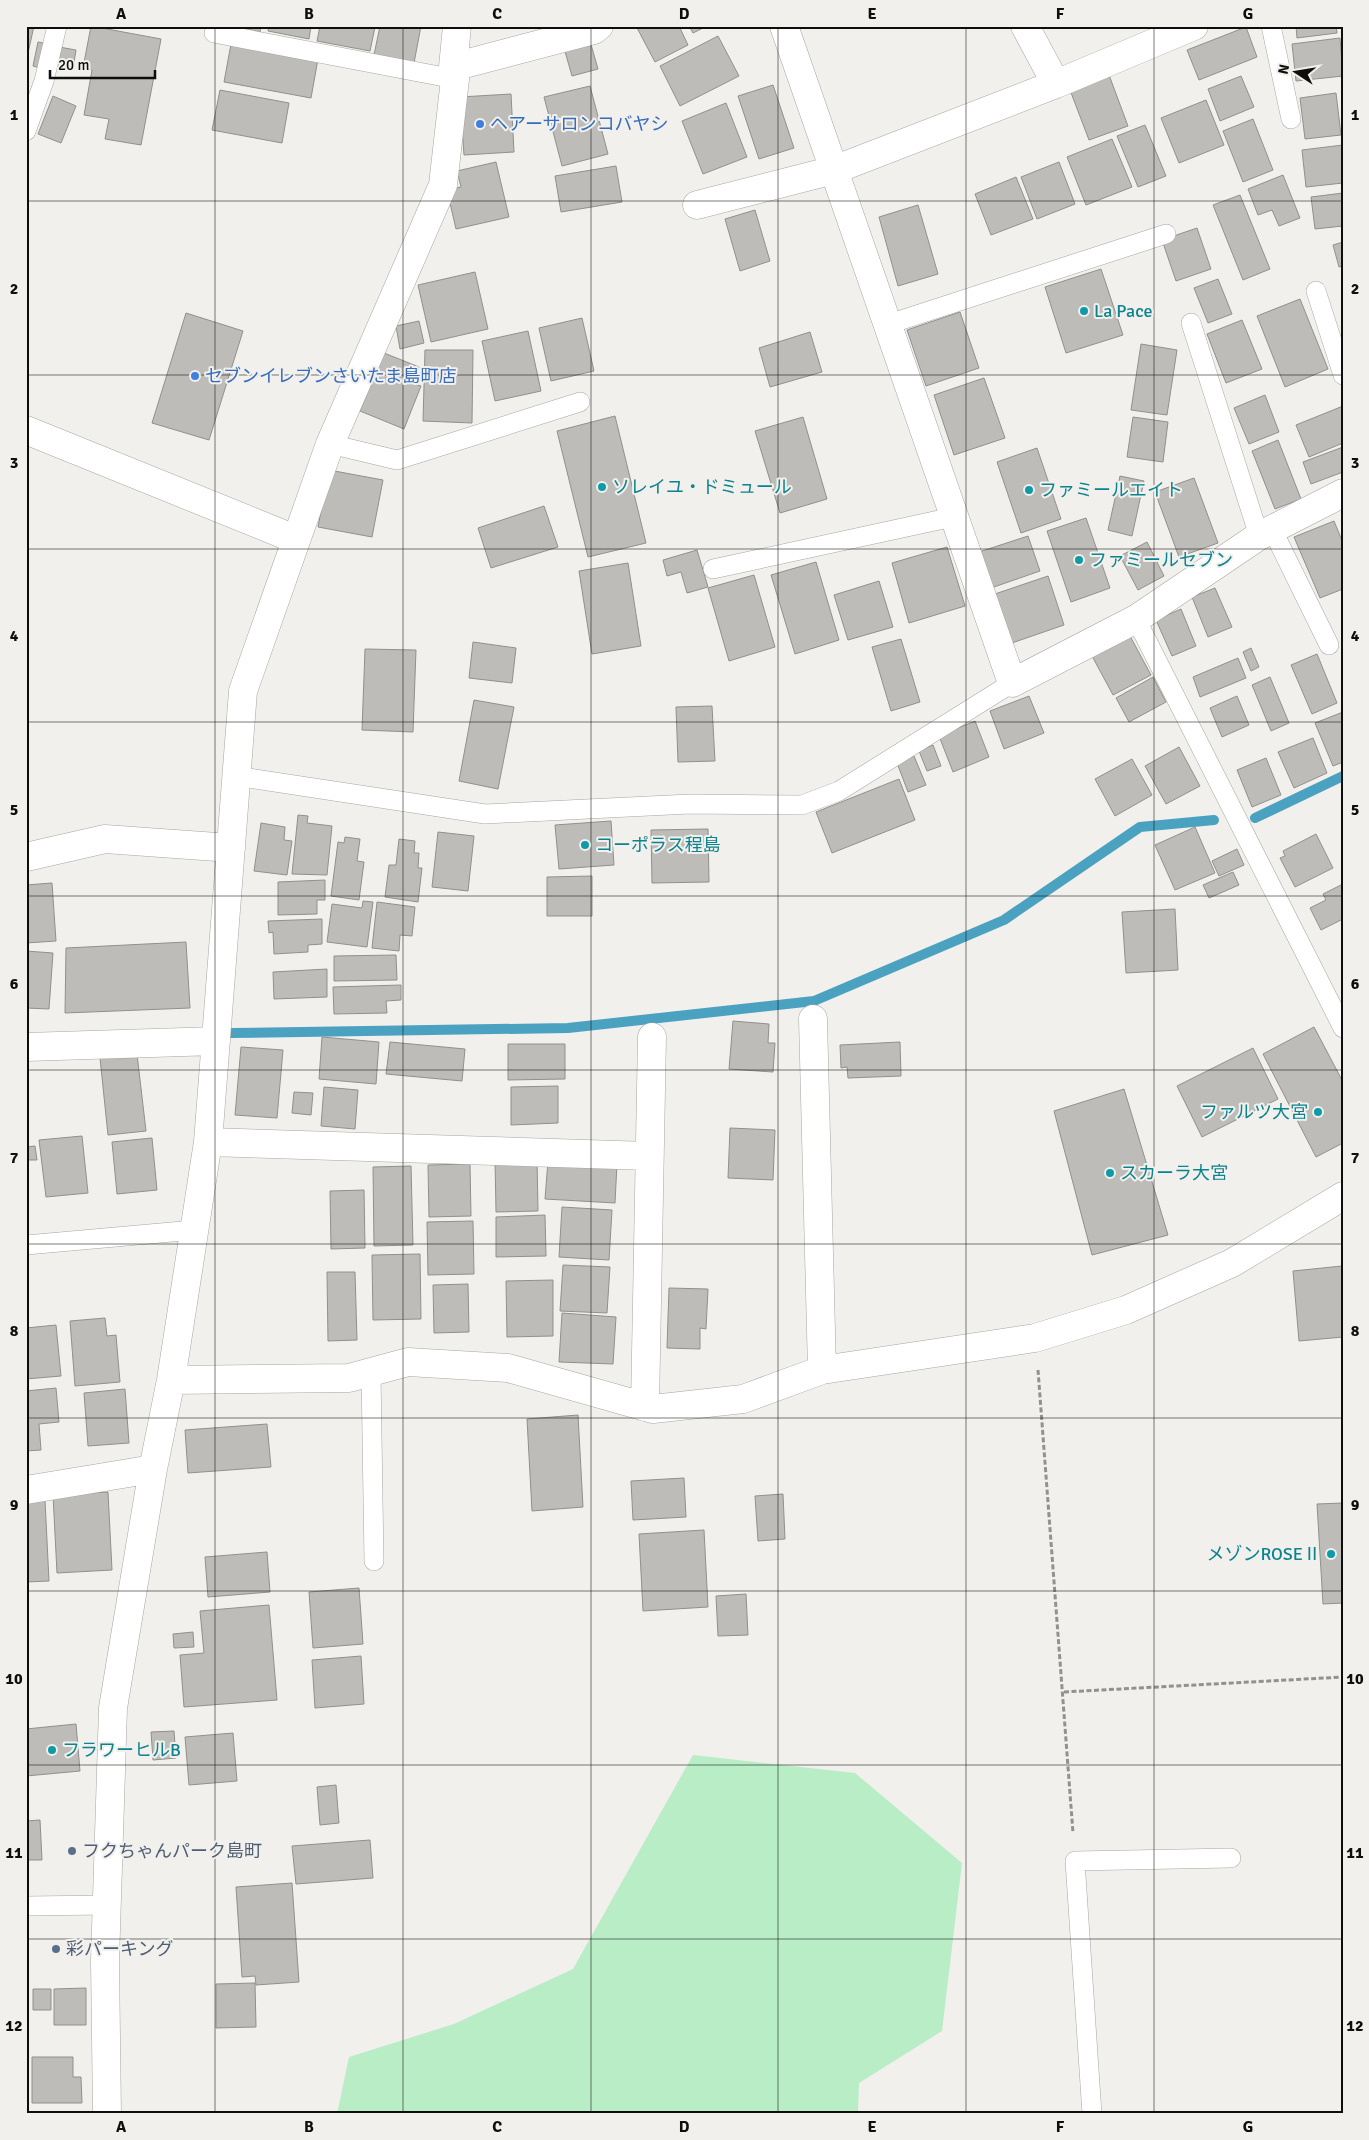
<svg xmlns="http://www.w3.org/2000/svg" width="1369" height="2140" font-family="Signika,'Noto Sans JP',sans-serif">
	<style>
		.green { fill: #b8edc6 }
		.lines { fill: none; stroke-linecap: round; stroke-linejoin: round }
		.stream { stroke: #4aa1c0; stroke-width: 10 }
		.building { fill: #bdbcb8; stroke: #91908c }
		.lane-casing { stroke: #a7a6a2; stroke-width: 20 }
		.street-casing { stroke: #a7a6a2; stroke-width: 29 }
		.path { stroke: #91918e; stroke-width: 3; stroke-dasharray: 5 2.5; stroke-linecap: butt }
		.lane { stroke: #fff; stroke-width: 19 }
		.street { stroke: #fff; stroke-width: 28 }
		.grid { fill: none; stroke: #0e0e0c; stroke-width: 1; stroke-opacity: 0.55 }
		.shop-dot { fill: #3f7fe0; stroke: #f1f0ec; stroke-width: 2 }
		.culture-dot { fill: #0f9aa8; stroke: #f1f0ec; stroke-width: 2 }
		.service-dot { fill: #5c6f8a; stroke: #f1f0ec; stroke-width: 2 }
		.labels { text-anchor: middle; stroke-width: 4; stroke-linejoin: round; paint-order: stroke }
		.shop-label { font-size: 18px; fill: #366cbe; stroke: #f1f0ec; text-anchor: start }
		.culture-label { font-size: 18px; fill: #0d838f; stroke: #f1f0ec; text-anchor: start }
		.service-label { font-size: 18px; fill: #4e5e75; stroke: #f1f0ec; text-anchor: start }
		.neatline { fill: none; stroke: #0e0e0c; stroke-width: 2 }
		.grid-label { font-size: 16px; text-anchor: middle; font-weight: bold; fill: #0e0e0c }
	</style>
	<rect width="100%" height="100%" fill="#f1f0ec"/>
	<path class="green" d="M693,1755L855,1773L962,1863L942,2031L859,2083L858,2114H337L349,2057L454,2024L573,1969Z"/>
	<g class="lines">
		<path class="stream" d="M1255,818L1343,776
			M231,1033L568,1028L814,1001L1004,920L1140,827L1214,820"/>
	</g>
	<path class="building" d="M26,26H34L26,62Z
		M91,26L161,39L141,145L105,139L109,119L84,115L92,70L83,68Z
		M232,26H261L260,32Z
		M269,26H311L309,39L268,31Z
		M320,26L375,27L370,51L317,41Z
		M380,26H421L414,63L374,55Z
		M636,26H679L688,45L655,62Z
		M689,26H707L693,33Z
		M1296,26H1336L1337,33L1297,38Z
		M1246,27L1257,57L1199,80L1187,50Z
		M718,36L739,76L680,106L660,66Z
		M1340,38L1343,76L1296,81L1292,44Z
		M590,41L598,69L572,76L564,48Z
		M38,42L49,44L43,69L33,66Z
		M231,44L318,59L311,98L224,82Z
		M59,47L76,50L73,69L56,66Z
		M1109,75L1128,126L1089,140L1070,90Z
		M1241,76L1254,107L1220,121L1208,89Z
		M773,85L794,148L759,159L738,96Z
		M590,86L608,154L562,166L544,97Z
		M220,90L289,103L282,143L212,130Z
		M1336,93L1341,135L1305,139L1300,98Z
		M511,94L514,152L464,155L460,97Z
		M53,96L76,106L61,143L38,134Z
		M1206,100L1224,145L1179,163L1161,118Z
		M726,103L747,157L703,174L682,121Z
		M1253,119L1273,170L1243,182L1223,131Z
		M1145,125L1166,176L1138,187L1117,136Z
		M1112,139L1132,187L1086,205L1067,157Z
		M1343,145V183L1306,187L1302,150Z
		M496,162L509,217L456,229L447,190L461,187L457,171Z
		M1059,162L1075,204L1037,219L1021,177Z
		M616,166L622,202L561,212L555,176Z
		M1283,175L1300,218L1279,226L1272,210L1258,215L1248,189Z
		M1016,177L1033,219L991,235L975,194Z
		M1343,193V226L1315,229L1311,197Z
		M1240,195L1270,269L1243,280L1213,205Z
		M918,205L938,274L898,286L879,217Z
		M755,210L770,261L740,271L725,219Z
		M1197,228L1211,269L1176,281L1162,240Z
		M1343,242V266L1339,267L1333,245Z
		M1101,269L1123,335L1066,353L1045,287Z
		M475,272L488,329L431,342L418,285Z
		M1218,279L1232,314L1208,323L1194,288Z
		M1300,299L1328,369L1285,387L1257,316Z
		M960,312L979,368L926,386L907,330Z
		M186,313L243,331L209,440L152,423Z
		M582,318L594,371L551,381L539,328Z
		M1242,320L1262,369L1226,383L1207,334Z
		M419,321L424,343L400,349L396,326Z
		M528,331L541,391L495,401L482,341Z
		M810,332L822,372L770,387L759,348Z
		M1141,344L1177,350L1167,415L1131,410Z
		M425,350H473L472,423L423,421Z
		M384,353L419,367L412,383L421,386L404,429L360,411Z
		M984,378L1005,438L954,455L934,395Z
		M1265,395L1279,432L1249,444L1234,408Z
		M1343,406V443L1309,457L1296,425Z
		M615,416L646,543L588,557L557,431Z
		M803,417L827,499L780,513L755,431Z
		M1133,417L1168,422L1163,462L1127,457Z
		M1278,440L1301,499L1275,509L1252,451Z
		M1343,447V472L1311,484L1303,462Z
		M1037,448L1061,519L1021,533L997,462Z
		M329,470L383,480L372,537L318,527Z
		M1120,476L1144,481L1132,536L1108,530Z
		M1194,478L1218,543L1179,557L1155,492Z
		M544,506L558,547L491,568L478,528Z
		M1086,518L1110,588L1071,602L1047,531Z
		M1334,521L1343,543V589L1320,598L1294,537Z
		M1028,536L1040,571L991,588L979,552Z
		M1147,542L1164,576L1138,590L1120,556Z
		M947,547L965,606L909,623L892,563Z
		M697,550L708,587L687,593L681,572L667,576L663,560Z
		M816,562L839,640L795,654L771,575Z
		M628,563L641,646L592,654L579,571Z
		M754,575L775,647L729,661L708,588Z
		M1048,576L1064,625L1009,644L992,595Z
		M879,581L893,627L848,640L834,595Z
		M1215,588L1232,627L1208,637L1192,597Z
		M1181,609L1196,646L1172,656L1156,620Z
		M1130,636L1151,675L1113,695L1092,656Z
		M901,639L920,702L891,711L872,647Z
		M473,642L516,648L512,683L469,678Z
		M1251,648L1259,667L1251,671L1243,652Z
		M365,649L416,650L413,732L362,730Z
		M1317,654L1337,703L1312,714L1291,665Z
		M1238,658L1246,678L1200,697L1193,677Z
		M1153,677L1166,702L1129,722L1116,698Z
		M1270,677L1289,723L1271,731L1252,685Z
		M1029,696L1044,733L1004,749L990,711Z
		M1237,696L1249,725L1222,737L1210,708Z
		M474,700L514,707L498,789L459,781Z
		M712,706L715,761L678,762L676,707Z
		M1343,712V762L1333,766L1315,723Z
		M975,721L989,757L953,772L939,736Z
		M1313,738L1327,773L1294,788L1278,752Z
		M933,745L941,766L927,771L919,751Z
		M1179,747L1200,786L1166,804L1145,766Z
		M914,756L926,785L908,792L897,763Z
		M1266,758L1281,795L1252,807L1237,770Z
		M1132,759L1152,795L1115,816L1095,779Z
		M899,779L915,820L832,853L816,812Z
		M298,815L308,816L307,823L332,826L327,875L292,874Z
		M611,821L614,865L559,869L555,825Z
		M261,823L285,827L284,840L292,841L287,875L254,871Z
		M1195,827L1215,873L1175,890L1155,845Z
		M708,829L709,882L652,883L651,830Z
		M438,832L474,836L468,891L432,887Z
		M1316,834L1333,868L1295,887L1280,858L1285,856L1283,851Z
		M345,837L360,839L357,861L364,862L359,900L331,896L338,842L344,843Z
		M399,839L415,841L414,853H419L418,868H422L418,902L385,897L389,865H396Z
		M1237,849L1244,865L1219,876L1212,861Z
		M1233,872L1239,885L1209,898L1203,885Z
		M592,876V916H547V877Z
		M325,880V900H317V914L278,915V882Z
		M52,883L56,941L26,943V885Z
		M1343,884V919L1321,930L1310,908L1326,900L1323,894Z
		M363,901L373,902L367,947L327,942L332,904L362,908Z
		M377,902L415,907L412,936L400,935L399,951L372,948Z
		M1175,909L1178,970L1126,973L1122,912Z
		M322,919V944L308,945V952L274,954L273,932L269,933L268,921Z
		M186,942L190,1008L65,1013L66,948Z
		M26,951L53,953L49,1009L26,1008Z
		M396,955L397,980L334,981V956Z
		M327,969V997L274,999L273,972Z
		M401,985V1000L386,1001L387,1013L334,1014L333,987Z
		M733,1021L769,1024L768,1043H775L773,1072L729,1069Z
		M1314,1027L1343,1082V1143L1316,1157L1263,1054Z
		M322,1037L379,1042L376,1084L319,1079Z
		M390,1042L465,1049L462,1081L386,1074Z
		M900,1042L901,1076L848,1078L847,1067L841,1068L840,1045Z
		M508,1044H565V1079L508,1080Z
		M241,1047L283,1050L277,1118L235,1115Z
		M1253,1048L1278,1099L1202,1137L1177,1086Z
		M137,1054L146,1131L108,1135L100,1058Z
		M558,1086V1123L511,1125V1087Z
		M324,1087L358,1090L355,1129L321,1126Z
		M1124,1089L1168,1235L1092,1255L1054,1111Z
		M294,1092L313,1093L311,1115L292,1113Z
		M730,1128L775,1130L773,1180L728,1178Z
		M82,1136L88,1193L46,1197L39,1140Z
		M152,1138L157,1190L117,1194L112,1142Z
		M35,1146L37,1160H26V1147Z
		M537,1158L538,1211L496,1212L495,1159Z
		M548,1161L617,1164L615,1203L545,1199Z
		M470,1164L471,1216L429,1217L428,1165Z
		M411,1166L413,1245L374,1246L373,1167Z
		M364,1190L365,1248L331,1249L330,1191Z
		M562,1207L612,1210L609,1260L559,1257Z
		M545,1215L546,1256L496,1257V1217Z
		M473,1221L474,1274L428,1275L427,1222Z
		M420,1254L421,1319L373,1320L372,1255Z
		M563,1265L610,1267L607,1313L560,1311Z
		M1342,1266L1343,1337L1299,1341L1293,1271Z
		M327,1272H355L357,1340L328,1341Z
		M553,1280V1336L507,1337L506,1281Z
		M468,1284L469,1332L434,1333L433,1285Z
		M669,1288L708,1289L706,1329L700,1328V1349L667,1348Z
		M562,1313L616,1317L613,1364L559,1362Z
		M105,1318L107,1336L116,1335L120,1382L75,1386L70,1321Z
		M56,1325L61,1376L26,1379V1328Z
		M56,1388L59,1422L39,1424L41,1450L26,1451V1391Z
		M125,1389L129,1443L88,1446L84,1393Z
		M578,1415L583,1507L532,1511L527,1419Z
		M267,1424L271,1467L188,1473L185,1430Z
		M684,1478L686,1517L633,1520L631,1481Z
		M108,1492L112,1570L57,1573L53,1495Z
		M783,1494L785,1539L758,1541L755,1496Z
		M45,1500L49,1581L26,1582V1501Z
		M1343,1503V1603L1323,1604L1317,1504Z
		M704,1530L708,1607L643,1611L639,1534Z
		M267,1552L270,1592L208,1597L205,1557Z
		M359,1588L363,1644L313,1648L309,1592Z
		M746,1594L748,1635L718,1636L716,1596Z
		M269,1605L277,1700L184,1707L180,1655L204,1653L200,1611Z
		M193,1632L194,1647L174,1648L173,1634Z
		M361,1656L364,1704L315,1708L312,1660Z
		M76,1724L80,1771L26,1776V1729Z
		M174,1731L176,1758L153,1760L151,1732Z
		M233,1733L237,1781L189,1785L185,1737Z
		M336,1785L339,1823L320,1825L317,1787Z
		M40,1820L42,1860H26V1821Z
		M370,1840L373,1878L296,1884L292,1846Z
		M292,1883L299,1982L256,1985L255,1976L242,1977L236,1887Z
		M255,1983L256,2027L216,2028V1984Z
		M86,1988V2025H54V1989Z
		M33,1989H51V2010H33Z
		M32,2057H73V2077H81L82,2103H32Z"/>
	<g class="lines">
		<g class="lane-casing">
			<path id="lane" d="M1271,26L1291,119
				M214,33L455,79
				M26,131L44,81L57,26
				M1316,291L1343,375
				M1191,323L1259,536
				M889,324L1166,234
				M330,444L397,460L580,402
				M1272,529L1329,645
				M713,569L953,517
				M1136,619L1343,1028
				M235,776L485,814L690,804L802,805L839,791L1012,683
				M26,1245L194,1230
				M371,1372L374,1561
				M26,1906L107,1905
				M1092,2114L1075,1861L1231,1858"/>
		</g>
		<g class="street-casing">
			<path id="street" d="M784,26L1012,683L1136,619L1259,536L1343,493
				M1025,26L1056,84
				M453,67L594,30L599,26
				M697,205L834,170L1056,84L1194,26
				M26,430L295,539
				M26,857L105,839L231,848
				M813,1019L822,1370
				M26,1047L216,1041
				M208,1142L649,1156
				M171,1380L349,1378L408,1362L508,1368L653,1409L743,1399L822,1370L1035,1338L1126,1310L1232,1263L1343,1196
				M645,1407L652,1037
				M26,1490L153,1469
				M107,2114L105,1961L113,1708L153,1469L171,1380L208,1142L243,691L330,444L443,185L455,79L453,67L457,26"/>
		</g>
		<path class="path" d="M1038,1370L1073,1833
			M1064,1692L1343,1677"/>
		<use href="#lane" class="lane"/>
		<use href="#street" class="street"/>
	</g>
	<path class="grid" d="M215,26V2114M403,26V2114M591,26V2114M778,26V2114M966,26V2114M1154,26V2114M26,201H1343M26,375H1343M26,549H1343M26,722H1343M26,896H1343M26,1070H1343M26,1244H1343M26,1418H1343M26,1591H1343M26,1765H1343M26,1939H1343"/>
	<g class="shop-dot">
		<circle cx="480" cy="124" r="5"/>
		<circle cx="195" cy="376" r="5"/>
	</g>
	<g class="culture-dot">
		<circle cx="1084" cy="311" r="5"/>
		<circle cx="602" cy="487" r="5"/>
		<circle cx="1029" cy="490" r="5"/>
		<circle cx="1079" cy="560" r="5"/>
		<circle cx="585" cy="845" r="5"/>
		<circle cx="1318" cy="1112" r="5"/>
		<circle cx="1110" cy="1173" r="5"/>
		<circle cx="1331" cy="1554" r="5"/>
		<circle cx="52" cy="1750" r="5"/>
	</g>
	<g class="service-dot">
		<circle cx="72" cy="1851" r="5"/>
		<circle cx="56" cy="1949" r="5"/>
	</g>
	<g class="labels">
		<g class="shop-label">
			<text x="490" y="130">ヘアーサロンコバヤシ</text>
			<text x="205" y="382">セブンイレブンさいたま島町店</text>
		</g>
		<g class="culture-label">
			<text x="1094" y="317">La Pace</text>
			<text x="612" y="493">ソレイユ・ドミュール</text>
			<text x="1039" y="496">ファミールエイト</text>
			<text x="1089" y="566">ファミールセブン</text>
			<text x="595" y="851">コーポラス程島</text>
			<text x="1308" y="1118" text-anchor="end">ファルツ大宮</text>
			<text x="1120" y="1179">スカーラ大宮</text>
			<text x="1321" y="1560" text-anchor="end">メゾンROSEⅡ</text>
			<text x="62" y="1756">フラワーヒルB</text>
		</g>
		<g class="service-label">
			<text x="82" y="1857">フクちゃんパーク島町</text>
			<text x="66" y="1955">彩パーキング</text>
		</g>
	</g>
	<rect width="1369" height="2140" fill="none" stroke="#f1f0ec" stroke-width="55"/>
	<g transform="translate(1296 72) rotate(282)" stroke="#f1f0ec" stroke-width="4" paint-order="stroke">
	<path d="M0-4L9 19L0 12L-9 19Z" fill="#0e0e0c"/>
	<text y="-8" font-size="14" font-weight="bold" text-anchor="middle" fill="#0e0e0c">N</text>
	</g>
	<path d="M50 70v8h105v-8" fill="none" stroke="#0e0e0c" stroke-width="2.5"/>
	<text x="58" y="70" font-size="15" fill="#0e0e0c" stroke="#f1f0ec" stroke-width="4" paint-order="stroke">20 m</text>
	<rect x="28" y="28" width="1314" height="2084" class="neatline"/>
	<g class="grid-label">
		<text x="121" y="19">A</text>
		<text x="309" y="19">B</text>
		<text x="497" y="19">C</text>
		<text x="684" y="19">D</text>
		<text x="872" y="19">E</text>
		<text x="1060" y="19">F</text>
		<text x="1248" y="19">G</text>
		<text x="14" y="120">1</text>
		<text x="1355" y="120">1</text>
		<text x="14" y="294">2</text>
		<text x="1355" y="294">2</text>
		<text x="14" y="468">3</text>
		<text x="1355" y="468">3</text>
		<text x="14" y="641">4</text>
		<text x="1355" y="641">4</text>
		<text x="14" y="815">5</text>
		<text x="1355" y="815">5</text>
		<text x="14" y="989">6</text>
		<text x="1355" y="989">6</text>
		<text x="14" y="1163">7</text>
		<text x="1355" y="1163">7</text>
		<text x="14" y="1336">8</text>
		<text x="1355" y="1336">8</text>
		<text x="14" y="1510">9</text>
		<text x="1355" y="1510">9</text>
		<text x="14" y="1684">10</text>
		<text x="1355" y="1684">10</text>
		<text x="14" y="1858">11</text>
		<text x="1355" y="1858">11</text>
		<text x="14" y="2031">12</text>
		<text x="1355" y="2031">12</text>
		<text x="121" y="2132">A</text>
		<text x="309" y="2132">B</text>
		<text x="497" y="2132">C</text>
		<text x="684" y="2132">D</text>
		<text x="872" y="2132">E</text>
		<text x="1060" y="2132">F</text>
		<text x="1248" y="2132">G</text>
	</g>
</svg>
